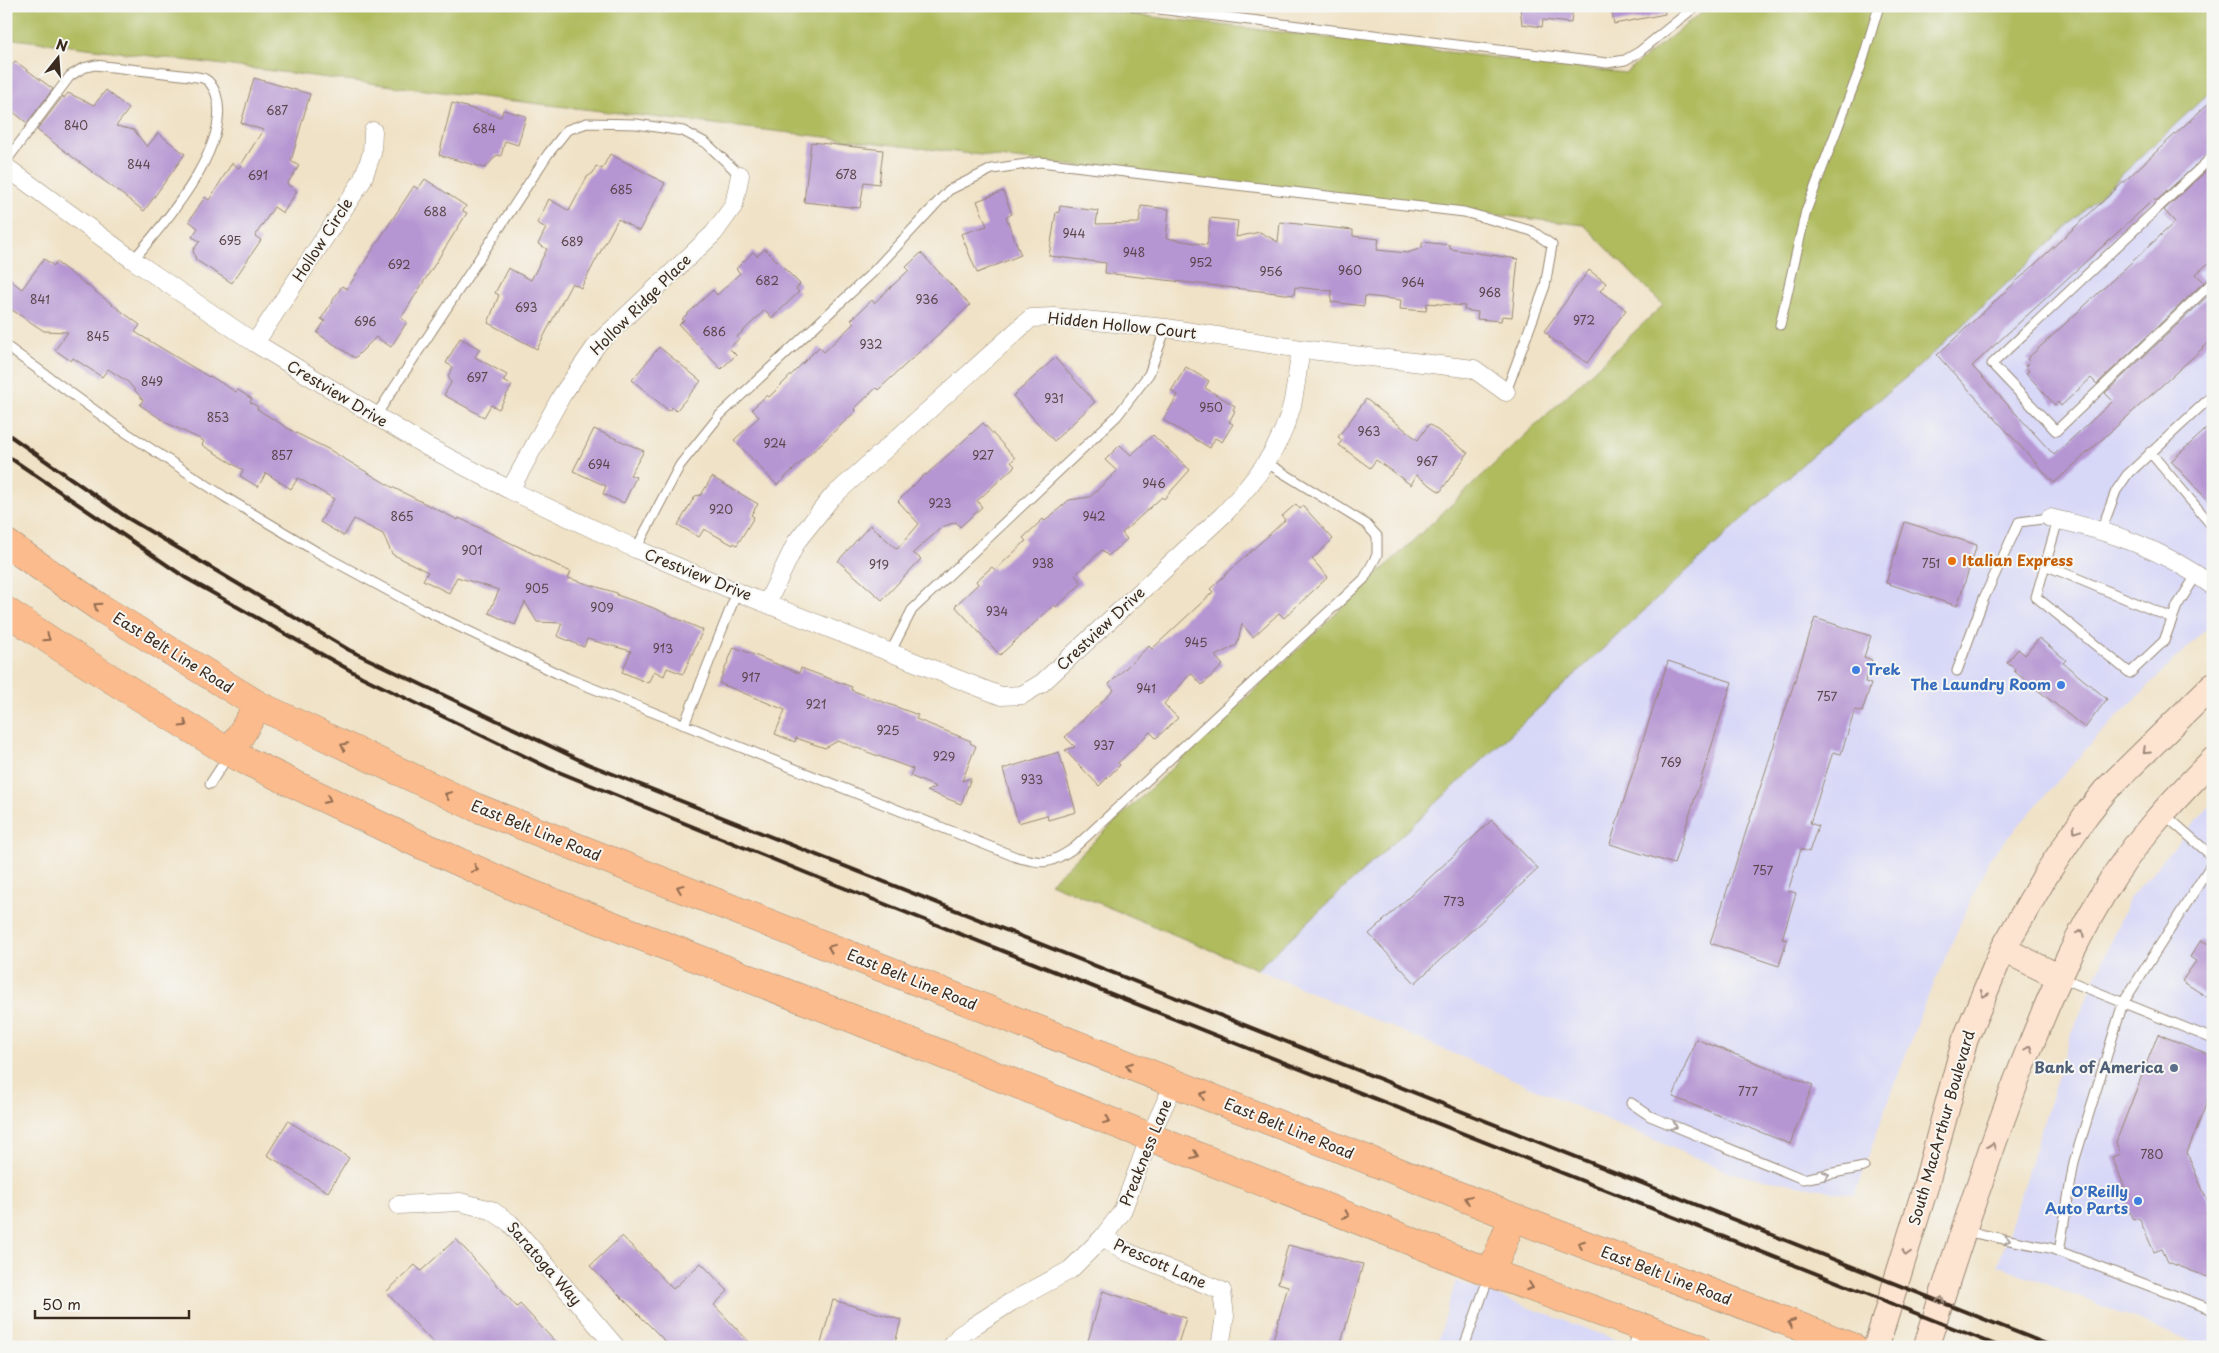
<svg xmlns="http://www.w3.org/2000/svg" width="2219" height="1353" font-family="'Playpen Sans',sans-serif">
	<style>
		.built { fill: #d7d7f8 }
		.green { fill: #afbb5d; stroke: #75723e }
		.building { fill: #b595d2 }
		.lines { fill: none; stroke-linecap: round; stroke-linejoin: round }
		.service-casing { stroke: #968672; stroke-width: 11 }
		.minor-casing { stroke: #968672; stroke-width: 19 }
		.secondary-casing { stroke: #968672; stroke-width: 27 }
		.primary-casing { stroke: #968672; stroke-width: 29 }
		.service { stroke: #fff; stroke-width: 9 }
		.minor { stroke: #fff; stroke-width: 18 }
		.secondary { stroke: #fde4d1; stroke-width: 25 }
		.primary { stroke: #fbbb8c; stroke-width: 28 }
		.rail { stroke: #3b2a1e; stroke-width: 4 }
		.oneway { stroke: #916b50 }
		.oneway2 { stroke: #9c8778 }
		.oneway3 { stroke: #a79f9a }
		.food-dot { fill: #e8710a; stroke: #f6f6f2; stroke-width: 2 }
		.shop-dot { fill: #3f7fe0; stroke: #f6f6f2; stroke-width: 2 }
		.service-dot { fill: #5c6f8a; stroke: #f6f6f2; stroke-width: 2 }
		.labels { text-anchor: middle; stroke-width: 4; stroke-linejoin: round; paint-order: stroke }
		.number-label { font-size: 12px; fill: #5a454b }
		.street-label { font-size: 15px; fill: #3b2a1e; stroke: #f6f6f2 }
		.food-label { font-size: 15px; font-weight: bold; fill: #c56008; stroke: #f6f6f2; text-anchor: start }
		.shop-label { font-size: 15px; font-weight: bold; fill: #366cbe; stroke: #f6f6f2; text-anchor: end }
		.service-label { font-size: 15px; font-weight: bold; fill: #4e5e75; stroke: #f6f6f2; text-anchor: end }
	</style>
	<rect width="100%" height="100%" fill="#f6f6f2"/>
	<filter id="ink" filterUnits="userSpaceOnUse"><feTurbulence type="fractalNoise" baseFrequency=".02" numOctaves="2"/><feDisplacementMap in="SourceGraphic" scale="10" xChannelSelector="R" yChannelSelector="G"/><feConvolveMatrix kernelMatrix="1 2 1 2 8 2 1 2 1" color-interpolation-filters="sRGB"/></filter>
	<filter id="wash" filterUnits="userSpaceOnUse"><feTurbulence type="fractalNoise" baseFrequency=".0096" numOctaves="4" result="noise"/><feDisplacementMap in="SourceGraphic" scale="20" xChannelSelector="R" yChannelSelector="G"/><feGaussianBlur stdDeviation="1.12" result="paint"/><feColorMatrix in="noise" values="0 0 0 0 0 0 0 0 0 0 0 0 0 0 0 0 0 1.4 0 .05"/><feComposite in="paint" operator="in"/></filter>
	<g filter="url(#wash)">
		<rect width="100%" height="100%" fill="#f0e2c6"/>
		<path class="built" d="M2213,89V622L2095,739L1989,859L1922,1010L1854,1195L1731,1173L1257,969L1810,457L1915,370Z
			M2213,802V1347H2206L1998,1265L2070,1038L2129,899Z
			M1456,1281L1636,1347H1436Z"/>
		<path class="green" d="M6,6H1061L1625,73L1710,6H2213V89L1915,370L1810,457L1257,969L1050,883L1663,305L1584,225L506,100L6,38Z"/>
		<g id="blocks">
			<path class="building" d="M1520,6H1573L1571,23L1543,20L1542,27L1522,24Z
				M1611,6H1664L1665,14L1614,24Z
				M15,61L53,89L27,123L6,106V73Z
				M254,78L310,94L291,161L299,166L287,184L297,191L283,213L274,207L255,236L261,240L232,283L196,260L193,250L200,241L192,237L198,228L189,221L205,197L209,200L232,163L239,168L263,130L241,123Z
				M106,90L129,109L116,126L134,130L147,147L158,133L185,154L144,211L37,130L63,96L64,98L68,93L94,105Z
				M2213,99V150L2156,201L2154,199L1972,366L2054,455L2113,401L2105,393L2213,291V339L2054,483L1937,355Z
				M452,103L501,117L503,110L526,116L518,145L505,141L501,156L497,155L485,168L439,155Z
				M811,142L883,150L879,184L864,182L860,208L804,202Z
				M610,154L665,183L639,231L618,219L581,288L572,283L537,349L488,323L499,295L495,293L508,268L531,280L547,249L538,244L546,228L537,223L549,199L569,211L587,177L593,173L596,166L602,169Z
				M2213,165V259L2196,274L2204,282L2097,384L2091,378L2061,406L2058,402L2055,405L2026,373L2029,371L2025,366L2030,362L2027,359L2175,222L2164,210Z
				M425,179L466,206L463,211L467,213L401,318L407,322L391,347L376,337L355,358L317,333L325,321L321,319L342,286L347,289L414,186L418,189Z
				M1003,191L1012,214L1006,217L1021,255L977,273L961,234L987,226L977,201Z
				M1060,206L1098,211L1096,224L1139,223L1141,206L1169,209L1166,238L1207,245L1210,218L1238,221L1236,237L1260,232L1278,242L1280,222L1353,230V236L1379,239L1377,250L1407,253L1422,248V242L1450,245V249L1518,259L1512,317L1502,316L1501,321L1477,319L1478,312L1464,310L1465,306L1427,303L1426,311L1400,309L1401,300L1365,296L1364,306L1331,302L1332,291L1295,287L1294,295L1105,273L1106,263L1049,256L1056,212L1059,213Z
				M765,249L800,284L796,289L799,292L772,318L765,310L737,337L739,339L729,348L736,355L721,369L679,325L684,320L682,319L713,290L717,295L740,273L736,269L753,252L757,256Z
				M921,253L970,305L878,390L876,388L854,409L856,411L777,485L734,440L759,417L752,409L767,395L769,397L819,347L824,352L854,323L851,320L872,300L874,303L909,270L906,267Z
				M44,259L54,266L56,262L140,325L135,332L209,377L210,376L236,392L238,390L252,399L250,402L258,407L257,409L294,432L328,449L390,486L458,520L459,518L571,572L568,578L617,593V595L651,607L703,630L683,674L667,668L664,676L654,671L648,683L622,672L631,651L587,639L584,647L557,636L562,623L537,622L525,602L515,625L489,613L499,590L457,577L449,593L423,580L428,572L392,554L383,534L354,519L344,536L320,522L334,499L298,478L291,489L266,473L258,487L240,476L243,470L202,445L204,441L167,423L140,405L143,400L128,382L108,369L102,377L73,358L71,361L55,350L68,332L44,331L6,306V277L22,289Z
				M1589,270L1606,283L1600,291L1626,310L1587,363L1549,337L1550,336L1544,331Z
				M460,338L480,349L475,357L507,375L503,381L512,385L499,409L491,405L484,417L444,395L451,383L448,376L453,367L446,363Z
				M659,347L701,381L676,411L672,407L669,411L632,380Z
				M1055,358L1095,402L1054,441L1013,396Z
				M1186,367L1209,381L1205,388L1235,406L1233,410L1235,411L1229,422L1233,424L1222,442L1215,438L1210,448L1163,420L1178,395L1171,391Z
				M1366,399L1418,440L1429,424L1468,453L1440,492L1416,475L1411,485L1376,460L1370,468L1339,445L1342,440L1338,437Z
				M983,423L1015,458L1011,462L1015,466L977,501L982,507L960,527L956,522L942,527L913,553L921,559L882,600L838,561L870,525L897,549L919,524L898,501L925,474L926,475Z
				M2213,423V506L2171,461Z
				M594,429L644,451L630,475L636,477L624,503L603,494L606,486L573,471Z
				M1153,435L1190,470L1164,499L1162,497L1122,533L1127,539L1108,556L1102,550L1075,575L1082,583L1056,607L1054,605L1000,655L955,606L978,584L976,581L992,567L995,570L1026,541L1023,538L1043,519L1045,521L1069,500L1090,497L1117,471L1105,460L1120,445L1131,455Z
				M712,477L758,504L751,515L754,517L737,545L734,543L733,545L704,529L699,537L678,525L695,496L701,495Z
				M1296,504L1300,509L1303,506L1333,539L1312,559L1328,577L1284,618L1279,613L1253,637L1242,624L1237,645L1215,656L1223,665L1202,685L1191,673L1164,704L1178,718L1156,738L1150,732L1118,763L1120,765L1099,786L1065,750L1075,747L1065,737L1114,690L1109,684L1149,646L1152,649L1213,592L1210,589L1285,520L1282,516Z
				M1905,522L1977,545L1957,606L1886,583Z
				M1815,618L1871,636L1864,657L1872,660L1865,682L1871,684L1862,712L1855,710L1841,754L1833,752L1810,823L1818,826L1809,852L1801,849L1788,891L1796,893L1782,939L1787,940L1779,966L1710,943Z
				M2039,638L2066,660L2063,663L2107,699L2085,728L2014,671L2015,669L2007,663L2018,649L2025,655Z
				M734,647L799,673L801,668L852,687L851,690L918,715L916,719L971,741L970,743L976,746L962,781L971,778L961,804L927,791L936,787L910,776L913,769L838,741L825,748L796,738L795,742L775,734L785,710L719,683Z
				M1668,661L1732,682L1674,864L1610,844Z
				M1059,752L1076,812L1048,820L1047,815L1018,823L1003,769Z
				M1492,820L1538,869L1415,983L1369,934Z
				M2213,936V1001L2182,981L2196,961L2190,957L2201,940L2208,944Z
				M2158,1034L2213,1056V1098L2209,1097L2187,1153L2210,1207L2213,1208V1279L2168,1262L2162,1249L2154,1252L2139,1218L2133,1220L2122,1195L2127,1193L2112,1157L2120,1154L2116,1142Z
				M1696,1039L1813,1085L1790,1144L1673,1097Z
				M288,1121L349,1158L328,1192L267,1155Z
				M622,1236L673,1289L701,1263L728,1291L714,1305L754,1347H671L590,1266Z
				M456,1239L517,1307L520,1304L560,1347H437L386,1292L415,1265L421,1271Z
				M1288,1245L1363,1264L1340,1347H1271L1288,1286L1278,1283Z
				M1103,1291L1186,1318L1177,1347H1086Z
				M833,1300L901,1320L894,1347H820Z"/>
		</g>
	</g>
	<g filter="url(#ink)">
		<use href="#blocks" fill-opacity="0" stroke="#968672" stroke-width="1"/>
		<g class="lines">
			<g class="service-casing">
				<path id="service" d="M1134,6L1607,63L1625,60L1639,52L1696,6
					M2213,156L1992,364L2056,431L2213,282
					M6,161L70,76L83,68L95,65L190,76C195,77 201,77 205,79C211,82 214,89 216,94C233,145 164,224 133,260
					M1780,325L1806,211L1861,66L1879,6
					M6,346L119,428L225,497L317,552L422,609L567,678L1016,857C1045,864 1049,865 1074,848L1364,579L1377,555V536L1366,524L1267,463
					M375,417L548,154L567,130L587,123L636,124L683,131L706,143L740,175
					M2150,452L2213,527
					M2058,520L2036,597L2130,673L2164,641L2177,606L2197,574
					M2101,531L2116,491L2127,475L2213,395
					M636,549L680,465L720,415L871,274L949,190L992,169L1040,162L1464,212L1532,231L1552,245L1545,286L1506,392
					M2045,565L2172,618
					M890,653L912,610L1117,416L1149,374L1166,328
					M1957,671L1984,598L2019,522L2050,518
					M684,725L737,592
					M210,784L229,755
					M2163,813L2213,857
					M2062,978L2213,1039
					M1631,1103L1650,1116L1803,1179L1864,1167
					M1964,1231L2050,1248L2213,1310
					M2059,1252L2074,1162L2123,1003L2213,862
					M1464,1347L1489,1276
					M1633,1347L1639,1328"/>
			</g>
			<g class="minor-casing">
				<path id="minor" d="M6,167L133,260L255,343L426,446L510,490L636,549L737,592L1001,696L1022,695L1042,683L1223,515C1253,483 1281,449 1292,405C1296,387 1298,367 1301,349
					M255,343L362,181L372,153L373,131
					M510,490L562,395L598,343L714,233L734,205L740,175
					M2050,518C2110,531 2163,549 2213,586
					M767,603L797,541L831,498L1031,318L1054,317L1166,328L1301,349L1474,369L1506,392
					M398,1205L460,1202L491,1210L510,1223L616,1347
					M1103,1237L1127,1252L1222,1291L1225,1316L1220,1347
					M951,1347L959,1336L972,1327L1011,1302L1070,1270L1103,1237L1122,1212L1150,1136L1174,1084"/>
			</g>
			<g class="secondary-casing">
				<path id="secondary" d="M2003,949L2059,977
					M1876,1347L1924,1192L1965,1040L2003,949L2047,873L2086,815L2105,791L2213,685
					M1926,1347C1954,1258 1983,1169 2016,1082C2041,1018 2067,954 2103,894C2132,844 2172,801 2213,760"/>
			</g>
			<g class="primary-casing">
				<path id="primary" d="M6,543L99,607L258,705L475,807L1513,1217L1853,1347
					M6,611L60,647L230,753L404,837L519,889L851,1018L1491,1273L1697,1347
					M230,753L258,705
					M1491,1273L1513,1217"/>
			</g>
			<use href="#service" class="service"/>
			<use href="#minor" class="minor"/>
			<use href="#secondary" class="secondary"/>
			<use href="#primary" class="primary"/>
			<path class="rail" d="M6,433L126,517L349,650L588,764L2054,1347
				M6,455L186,578L362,677L549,768L809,874L2001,1347"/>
		</g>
		<defs><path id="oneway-chevron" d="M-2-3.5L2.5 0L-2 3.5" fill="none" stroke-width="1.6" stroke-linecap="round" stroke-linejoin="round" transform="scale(1.25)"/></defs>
		<g class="oneway">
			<use href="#oneway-chevron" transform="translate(97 606) rotate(-146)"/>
			<use href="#oneway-chevron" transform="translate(47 638) rotate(34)"/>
			<use href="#oneway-chevron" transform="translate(184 724) rotate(32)"/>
			<use href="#oneway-chevron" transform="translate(344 746) rotate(-154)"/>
			<use href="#oneway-chevron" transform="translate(448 795) rotate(-155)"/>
			<use href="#oneway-chevron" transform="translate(328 800) rotate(26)"/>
			<use href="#oneway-chevron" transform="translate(475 869) rotate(24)"/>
			<use href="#oneway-chevron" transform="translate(680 888) rotate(-158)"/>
			<use href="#oneway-chevron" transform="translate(831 948) rotate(-158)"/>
			<use href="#oneway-chevron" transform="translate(1129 1066) rotate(-159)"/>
			<use href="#oneway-chevron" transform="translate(1203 1095) rotate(-159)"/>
			<use href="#oneway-chevron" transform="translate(1107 1120) rotate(22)"/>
			<use href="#oneway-chevron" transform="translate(1195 1155) rotate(22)"/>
			<use href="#oneway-chevron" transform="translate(1468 1199) rotate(-158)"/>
			<use href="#oneway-chevron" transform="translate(1346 1215) rotate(22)"/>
			<use href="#oneway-chevron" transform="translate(1581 1244) rotate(-159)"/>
			<use href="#oneway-chevron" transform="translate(1530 1287) rotate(20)"/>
			<use href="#oneway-chevron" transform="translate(1791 1323) rotate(-159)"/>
		</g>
		<g class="oneway2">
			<use href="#oneway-chevron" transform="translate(2146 751) rotate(136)"/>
			<use href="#oneway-chevron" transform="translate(2076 830) rotate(124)"/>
			<use href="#oneway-chevron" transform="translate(2081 933) rotate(-62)"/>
			<use href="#oneway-chevron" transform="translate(1984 994) rotate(112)"/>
			<use href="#oneway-chevron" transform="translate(2029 1049) rotate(-69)"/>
			<use href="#oneway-chevron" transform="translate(1992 1146) rotate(-71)"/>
			<use href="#oneway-chevron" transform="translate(1906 1253) rotate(106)"/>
			<use href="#oneway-chevron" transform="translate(1941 1300) rotate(-72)"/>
		</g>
		<g class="oneway3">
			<use href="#oneway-chevron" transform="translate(1674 1126) rotate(22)"/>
			<use href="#oneway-chevron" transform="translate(1826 1175) rotate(-12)"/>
			<use href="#oneway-chevron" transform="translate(2007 1240) rotate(11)"/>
		</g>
	</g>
	<circle class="food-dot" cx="1952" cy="561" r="5"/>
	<g class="shop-dot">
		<circle cx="1856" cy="670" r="5"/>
		<circle cx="2061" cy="685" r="5"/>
		<circle cx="2138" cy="1201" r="5"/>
	</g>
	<circle class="service-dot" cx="2174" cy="1068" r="5"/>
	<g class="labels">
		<g class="number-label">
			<text x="277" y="115">687</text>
			<text x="76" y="130">840</text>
			<text x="484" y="133">684</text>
			<text x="139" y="169">844</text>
			<text x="846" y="179">678</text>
			<text x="258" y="180">691</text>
			<text x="621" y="194">685</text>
			<text x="435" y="216">688</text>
			<text x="1074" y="238">944</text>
			<text x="230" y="245">695</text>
			<text x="572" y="246">689</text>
			<text x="1134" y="257">948</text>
			<text x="1201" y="267">952</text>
			<text x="399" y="269">692</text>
			<text x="1350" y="275">960</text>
			<text x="1271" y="276">956</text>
			<text x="767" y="285">682</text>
			<text x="1413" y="287">964</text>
			<text x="1490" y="297">968</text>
			<text x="40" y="304">841</text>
			<text x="927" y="304">936</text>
			<text x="526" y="312">693</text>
			<text x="1584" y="325">972</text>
			<text x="365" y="326">696</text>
			<text x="714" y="336">686</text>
			<text x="98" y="341">845</text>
			<text x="871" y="349">932</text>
			<text x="477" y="382">697</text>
			<text x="152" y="386">849</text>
			<text x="1054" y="403">931</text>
			<text x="1211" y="412">950</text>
			<text x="218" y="422">853</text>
			<text x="1369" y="436">963</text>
			<text x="775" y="448">924</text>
			<text x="282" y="460">857</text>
			<text x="983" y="460">927</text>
			<text x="1427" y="466">967</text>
			<text x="599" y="469">694</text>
			<text x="1154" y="488">946</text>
			<text x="940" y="508">923</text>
			<text x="721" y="514">920</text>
			<text x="402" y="521">865</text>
			<text x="1094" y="521">942</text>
			<text x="472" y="555">901</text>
			<text x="1043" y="568">938</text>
			<text x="1931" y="568">751</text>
			<text x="879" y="569">919</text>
			<text x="537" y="593">905</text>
			<text x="602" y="612">909</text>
			<text x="997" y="616">934</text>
			<text x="1196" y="647">945</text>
			<text x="663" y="653">913</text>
			<text x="751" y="682">917</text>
			<text x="1146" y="693">941</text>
			<text x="1827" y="701">757</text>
			<text x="816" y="709">921</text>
			<text x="888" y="735">925</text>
			<text x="1104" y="750">937</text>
			<text x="944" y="761">929</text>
			<text x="1671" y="767">769</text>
			<text x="1032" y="784">933</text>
			<text x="1763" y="875">757</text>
			<text x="1454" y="906">773</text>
			<text x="1748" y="1096">777</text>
			<text x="2152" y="1159">780</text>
		</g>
		<g class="street-label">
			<text transform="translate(323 240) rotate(-57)" y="5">Hollow Circle</text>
			<text transform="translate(641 305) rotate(-45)" y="5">Hollow Ridge Place</text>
			<text transform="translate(1122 326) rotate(6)" y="5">Hidden Hollow Court</text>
			<text transform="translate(337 394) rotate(31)" y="5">Crestview Drive</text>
			<text transform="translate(698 575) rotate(22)" y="5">Crestview Drive</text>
			<text transform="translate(1101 629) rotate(-43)" y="5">Crestview Drive</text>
			<text transform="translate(173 653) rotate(32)" y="5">East Belt Line Road</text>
			<text transform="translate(536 831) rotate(22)" y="5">East Belt Line Road</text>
			<text transform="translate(912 980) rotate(22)" y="5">East Belt Line Road</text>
			<text transform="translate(1942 1128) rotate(-74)" y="5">South MacArthur Boulevard</text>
			<text transform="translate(1289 1129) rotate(22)" y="5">East Belt Line Road</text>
			<text transform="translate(1146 1153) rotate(-68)" y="5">Preakness Lane</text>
			<text transform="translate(544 1264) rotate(49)" y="5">Saratoga Way</text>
			<text transform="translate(1160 1264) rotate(24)" y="5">Prescott Lane</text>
			<text transform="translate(1666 1276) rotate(21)" y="5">East Belt Line Road</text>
		</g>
		<g class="food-label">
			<text x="1962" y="566">Italian Express</text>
		</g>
		<g class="shop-label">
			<text x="1866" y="675" text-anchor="start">Trek</text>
			<text x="2051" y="690">The Laundry Room</text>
			<text x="2128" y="1197">O'Reilly<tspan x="2128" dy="17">Auto Parts</tspan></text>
		</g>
		<g class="service-label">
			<text x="2164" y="1073">Bank of America</text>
		</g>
	</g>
	<rect width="2219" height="1353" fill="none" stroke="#f6f6f2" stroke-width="25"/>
	<g transform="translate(58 58) rotate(17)" stroke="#f6f6f2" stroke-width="4" paint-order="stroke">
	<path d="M0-4L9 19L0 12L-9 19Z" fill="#3b2a1e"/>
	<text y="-8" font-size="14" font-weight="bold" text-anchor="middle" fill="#3b2a1e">N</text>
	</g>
	<path d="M35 1310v8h154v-8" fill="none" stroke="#3b2a1e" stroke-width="2.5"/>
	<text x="42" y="1310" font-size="15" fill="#3b2a1e" stroke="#f6f6f2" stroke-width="4" paint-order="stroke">50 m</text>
</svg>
